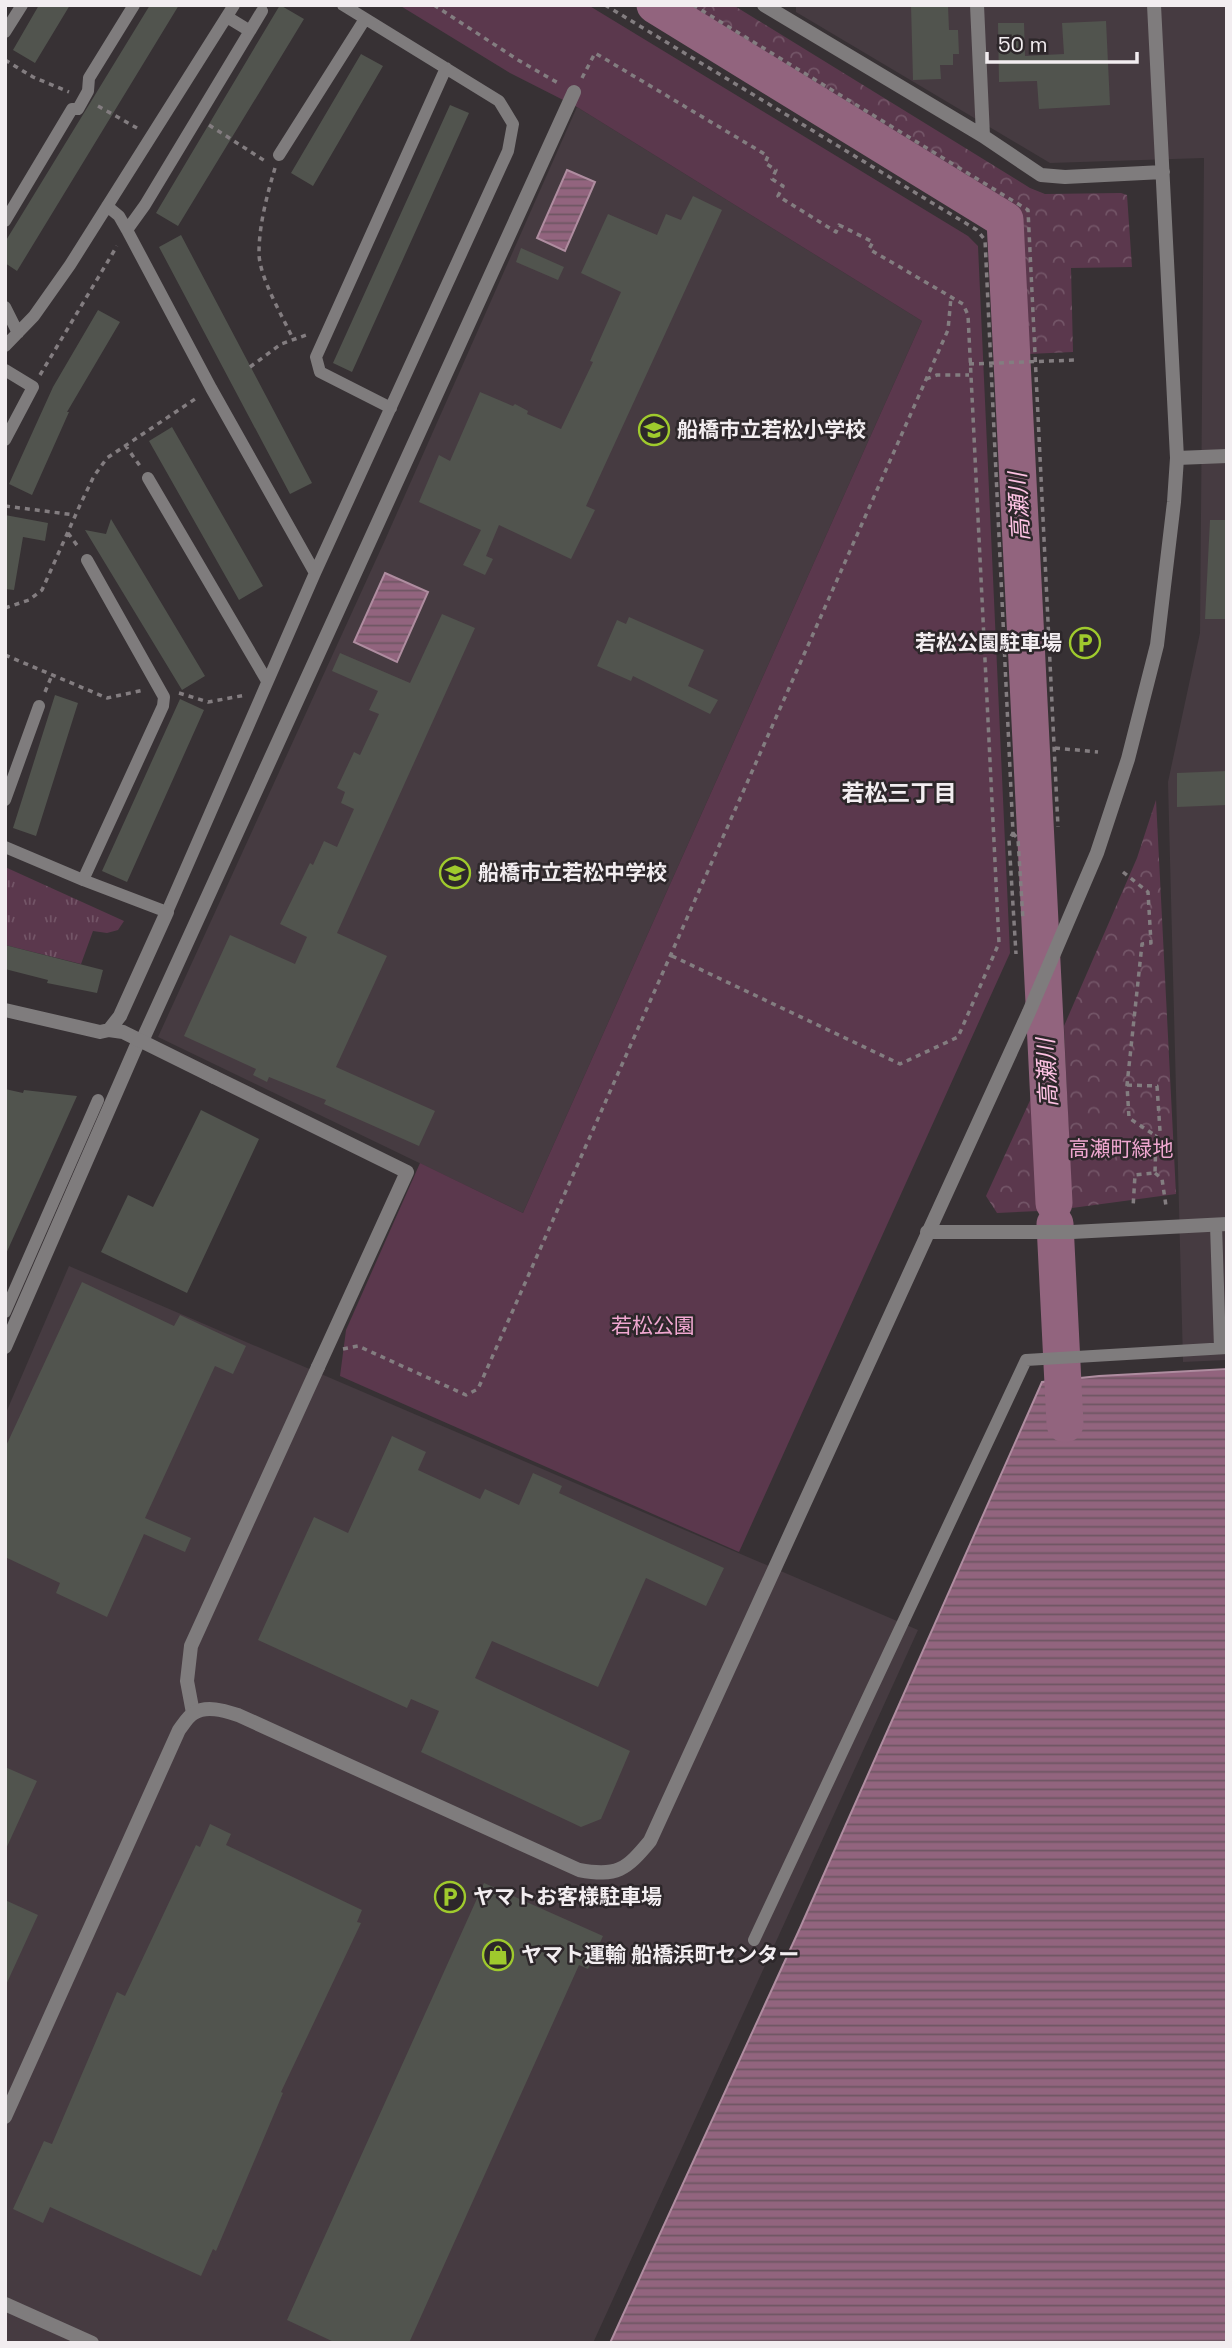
<svg xmlns="http://www.w3.org/2000/svg" width="1232" height="2348" font-family="'Space Grotesk','Noto Sans JP',sans-serif">
	<style>
		.built { fill: #463b41 }
		.grass { fill: url(#grass-tufts) }
		.forest { fill: url(#forest-crowns) }
		.park { fill: #5b384d }
		.water { fill: url(#water-rules); stroke: #af8da0; stroke-width: 2 }
		.lines { fill: none; stroke-linecap: round; stroke-linejoin: round }
		.river { stroke: #92647e; stroke-width: 37 }
		.building { fill: #51544e }
		.path { stroke: #837d80; stroke-width: 3.5; stroke-dasharray: 5 5; stroke-linecap: butt }
		.service { stroke: #7f7c7d; stroke-width: 12 }
		.pedestrian { stroke: #7f7c7d; stroke-width: 14 }
		.minor { stroke: #7f7c7d; stroke-width: 14 }
		.tertiary { stroke: #7f7c7d; stroke-width: 14 }
		.labels { text-anchor: middle; stroke-width: 5; stroke-linejoin: round; paint-order: stroke }
		.poi-label { font-size: 21px; font-weight: bold; fill: #f2edf0; stroke: #2d272a; text-anchor: start }
		.park-label { font-size: 21px; fill: #efa7d0; stroke: #2d272a }
		.water-label { font-size: 23px; font-style: italic; fill: #fdc2e3; stroke: #2d272a }
		.neighbourhood-label { font-size: 23px; font-weight: bold; fill: #f2edf0; stroke: #2d272a }
	</style>
	<defs>
		<pattern id="grass-tufts" width="24" height="20" patternUnits="userSpaceOnUse" patternTransform="scale(1.75)"><rect width="24" height="20" fill="#5b384d"/><path d="M3 7l-1-3M5 7V3M7 7l1-3M15 17l-1-3M17 17v-4M19 17l1-3" fill="none" stroke="#735567"/></pattern>
		<pattern id="forest-crowns" width="20" height="18" patternUnits="userSpaceOnUse" patternTransform="scale(1.75)"><rect width="20" height="18" fill="#5b384d"/><path d="M2 6a3 3 0 1 1 6 0M12 15a3 3 0 1 1 6 0" fill="none" stroke="#735567"/></pattern>
		<pattern id="water-rules" width="6" height="5" patternUnits="userSpaceOnUse" patternTransform="scale(1.75)"><rect width="6" height="5" fill="#92647e"/><path d="M0 2.5h6" fill="none" stroke="#6e5663"/></pattern>
	</defs>
	<rect width="100%" height="100%" fill="#373134"/>
	<path class="built" d="M796,5H1227V1360L1183,1362L1168,782L1200,633L1204,158L1050,163L796,12Z
		M577,107L922,321L523,1213L158,1037L385,540Z
		M69,1266L918,1630L593,2343H5V1415Z"/>
	<path class="grass" d="M5,867L124,921L118,930L107,933L93,931L81,964L5,945Z"/>
	<path class="forest" d="M678,5H733L1030,188L1045,194L1121,193L1127,195L1132,267L1071,268L1073,352L1028,354L1020,214Z
		M1156,800L1176,1194L1072,1208L1064,1026L1137,858Z
		M1033,1094L1039,1211L997,1213L986,1196Z"/>
	<path class="park" d="M399,5H588L968,236L978,246L1010,953L739,1552L340,1376L346,1330L420,1163L523,1213L922,321L577,107L510,73Z"/>
	<path class="water" d="M567,170L595,182L565,251L537,238Z
		M385,573L428,592L397,662L354,642Z
		M1227,1369V2343H610L800,1928L1042,1382L1099,1376Z"/>
	<g class="lines">
		<path class="river" d="M655,5L1005,220L1054,1203
			M1055,1224L1065,1424"/>
	</g>
	<path class="building" d="M39,5H70L35,63L13,50Z
		M150,5H179L17,271L5,263V242Z
		M280,5L304,19L178,226L156,213Z
		M911,5H948L949,30H958L959,54H953V65H940L941,79L913,80Z
		M1106,21L1110,105L1039,109L1037,81L999,82L998,23H1024L1025,56L1064,54L1062,23Z
		M361,54L383,66L313,186L291,173Z
		M450,105L469,113L352,372L333,363Z
		M693,196L722,210L586,506L595,510L571,559L499,525L486,556L493,559L485,575L463,565L481,530L419,502L439,455L450,461L480,392L513,406L515,404L528,411L527,414L561,429L593,362L590,361L621,292L581,273L608,214L657,235L666,214L681,220Z
		M181,235L312,483L290,494L159,247Z
		M521,248L564,267L558,280L516,262Z
		M98,310L120,322L67,412H69L32,495L9,484L53,387Z
		M172,427L263,586L239,600L149,441Z
		M5,515L48,523L45,541L23,537L14,590L5,589Z
		M111,519L205,676L182,690L85,530L106,534Z
		M1210,520H1227V619H1205Z
		M442,614L475,628L337,933L387,956L336,1067L435,1111L419,1146L324,1104L326,1100L269,1077L267,1082L253,1075L256,1069L184,1036L230,935L295,964L307,937L280,924L310,863L313,865L324,841L337,847L354,809L341,803L345,792L337,788L354,752L360,755L379,714L369,710L378,691L332,671L340,653L410,683Z
		M629,617L704,650L688,686L718,700L710,714L633,676L631,681L597,666L617,620L626,624Z
		M55,695L78,703L36,836L13,828Z
		M180,699L204,710L127,882L102,871Z
		M1227,771V805L1177,807V773Z
		M5,945L103,970L97,993L47,983L48,980L5,969Z
		M5,1089L23,1093L24,1090L77,1096L5,1256Z
		M201,1110L259,1139L187,1293L101,1252L128,1195L153,1207Z
		M82,1282L174,1326L180,1315L246,1346L233,1374L215,1366L145,1518L191,1538L185,1552L144,1534L107,1617L56,1593L60,1583L5,1557V1448Z
		M392,1436L426,1452L418,1470L480,1499L485,1489L519,1505L533,1473L562,1486L559,1493L724,1568L706,1606L646,1578L598,1687L492,1641L475,1678L630,1751L601,1819L581,1827L421,1752L439,1711L411,1699L407,1708L258,1640L314,1517L348,1533Z
		M5,1767L37,1781L5,1851Z
		M210,1824L231,1834L226,1845L362,1910L357,1922L361,1923L281,2092L283,2093L216,2251L213,2249L201,2276L50,2207L43,2223L13,2209L44,2141L52,2144L117,1992L125,1996L196,1845L200,1847Z
		M484,1883L603,1936L588,1969L579,1965L409,2343H336L287,2320Z
		M5,1900L38,1915L5,1987Z"/>
	<g class="lines">
		<path class="path" d="M434,5L518,60L560,84
			M605,5L977,230L985,240L1013,833L1009,840L1016,954
			M693,5L1028,210L1058,827
			M5,60L33,77L69,92
			M582,78L595,53L768,156L765,163L776,170L772,179L783,186L778,196L836,232L839,225L873,242L869,249L963,304L968,315L999,943L958,1037L900,1064L670,955
			M98,106L137,128
			M209,125L265,161
			M275,168C267,195 259,225 259,253C259,277 283,317 293,339
			M969,364L1076,360
			M250,367L281,344L309,334
			M40,375L117,246
			M926,379L937,375H969
			M125,445L140,466
			M5,506L75,515
			M68,533L79,548
			M5,608L29,600L42,590L80,505L94,476L107,458L198,397
			M5,655L107,698L144,690
			M45,692L52,675
			M179,693L208,702L246,695
			M1055,748L1098,752
			M1013,833L1018,839L1023,920
			M1123,872L1148,892L1151,943L1142,944L1127,1085L1129,1118L1156,1136L1155,1173L1135,1175L1133,1208
			M1127,1085L1157,1086L1160,1131L1156,1136
			M1155,1173L1162,1179L1166,1206
			M343,1349L358,1346L466,1395L478,1389L948,330L951,297"/>
		<path class="service" d="M227,17L250,31
			M5,32L22,5
			M279,155L365,19
			M107,206L119,216L127,230L211,388L315,573
			M5,221L72,109H78L88,91L89,78L134,5
			M127,230L145,205L262,11
			M5,307L18,333
			M5,346L34,316L70,265L234,5
			M5,370L33,387L5,440
			M391,408L320,372L316,357L446,68
			M148,478L267,681
			M5,800L39,706
			M5,847L83,880L167,912L315,573L508,151L513,124L499,101L343,5
			M83,880L163,706L164,697L87,560
			M1216,1225L1220,1348
			M5,1312L98,1100
			M754,1940L1026,1360L1227,1348"/>
		<path class="pedestrian" d="M142,1041L574,92
			M214,1077L407,1172L318,1367
			M5,1347L139,1040"/>
		<path class="minor" d="M5,1010L100,1032L109,1030L120,1016L167,912
			M109,1030L123,1032L214,1077
			M927,1232H1072L1227,1224
			M193,1713L187,1681L191,1646L318,1367"/>
		<path class="tertiary" d="M764,5L983,136L1041,175L1065,177L1163,172
			M977,5L983,136
			M1177,458L1227,456
			M5,2117L179,1730C183,1725 188,1716 194,1713C207,1705 225,1711 238,1715L579,1870C617,1877 626,1870 650,1841L1029,1012L1097,853L1128,759L1157,645L1174,502L1177,458L1154,5
			M5,2304L92,2343"/>
	</g>
	<defs>
		<g id="school-ring" transform="scale(1.575)"><circle r="9.5" fill="#2d272a" stroke="#9fca2d" stroke-width="1.5"/><path d="M0-5L7-2L0 1L-7-2ZM-4 1L0 2.5L4 1V4Q0 6-4 4Z" fill="#9fca2d"/></g>
		<g id="parking-ring" transform="scale(1.575)"><circle r="9.5" fill="#2d272a" stroke="#9fca2d" stroke-width="1.5"/><path d="M-3.5-5.5H1a3.5 3.5 0 0 1 0 7H-1V5.5H-3.5ZM-1-3.4V-.6H.8a1.4 1.4 0 0 0 0-2.8Z" fill="#9fca2d"/></g>
		<g id="shop-ring" transform="scale(1.575)"><circle r="9.5" fill="#2d272a" stroke="#9fca2d" stroke-width="1.5"/><path d="M-5-2.5h2.3a2.7 3.5 0 0 1 5.4 0H5L5.5 6h-11ZM-1.5-2.5h3a1.5 2.3 0 0 0-3 0Z" fill="#9fca2d"/></g>
	</defs>
	<g fill-rule="evenodd">
		<use href="#school-ring" x="654" y="430"/>
		<use href="#parking-ring" x="1085" y="643"/>
		<use href="#school-ring" x="455" y="873"/>
		<use href="#parking-ring" x="450" y="1897"/>
		<use href="#shop-ring" x="498" y="1955"/>
	</g>
	<g class="labels">
		<g class="poi-label">
			<text x="677" y="437">船橋市立若松小学校</text>
			<text x="1062" y="650" text-anchor="end">若松公園駐車場</text>
			<text x="478" y="880">船橋市立若松中学校</text>
			<text x="473" y="1904">ヤマトお客様駐車場</text>
			<text x="521" y="1962">ヤマト運輸 船橋浜町センター</text>
		</g>
		<g class="park-label">
			<text x="1121" y="1156">高瀬町緑地</text>
			<text x="653" y="1333">若松公園</text>
		</g>
		<g class="water-label">
			<text transform="translate(1019 507) rotate(-93)" y="8">高瀬川</text>
			<text transform="translate(1047 1073) rotate(-93)" y="8">高瀬川</text>
		</g>
		<g class="neighbourhood-label">
			<text x="899" y="801">若松三丁目</text>
		</g>
	</g>
	<rect width="1232" height="2348" fill="none" stroke="#f2edf0" stroke-width="14"/>
	<path d="M987 52v10h150v-10" fill="none" stroke="#f2edf0" stroke-width="3.5"/>
	<text x="998" y="52" font-size="21" fill="#f2edf0" stroke="#2d272a" stroke-width="5" paint-order="stroke">50 m</text>
</svg>
